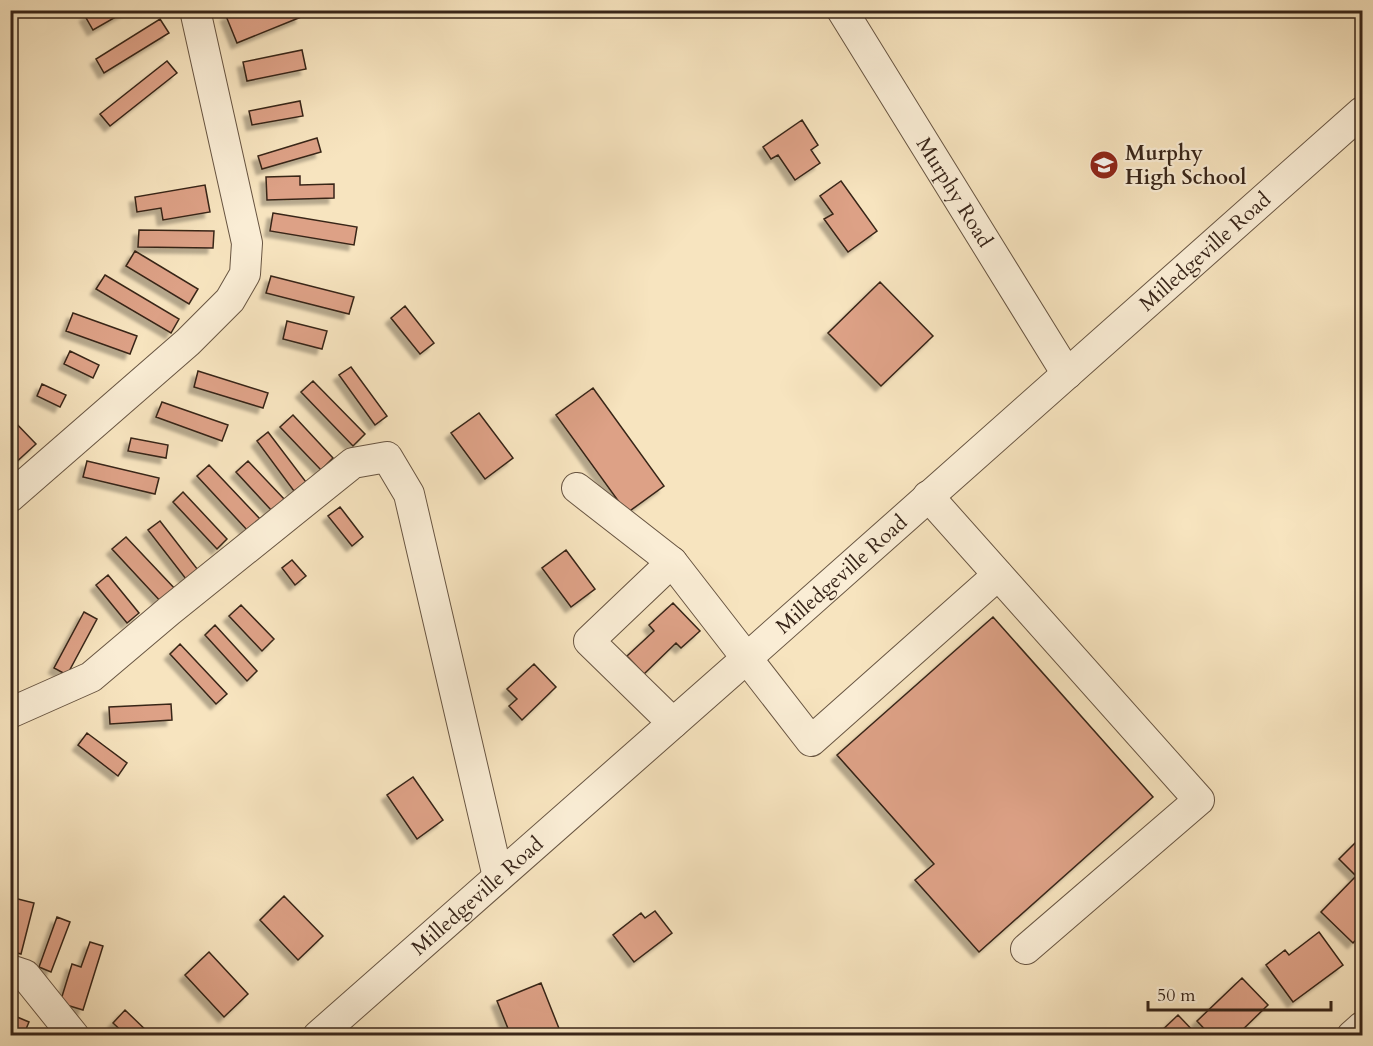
<svg xmlns="http://www.w3.org/2000/svg" width="1373" height="1046" font-family="Cardo,serif">
	<style>
		.building { fill: #dda186; stroke: #382519; stroke-width: 1.5; filter: url(#shadow) }
		.lines { fill: none; stroke-linecap: round; stroke-linejoin: round }
		.minor-casing { stroke: #685542; stroke-width: 32 }
		.minor { stroke: #faedd5; stroke-width: 30 }
		.labels { text-anchor: middle; stroke-width: 4.5; stroke-linejoin: round; paint-order: stroke }
		.poi-label { font-size: 21px; font-weight: bold; fill: #382519; stroke: #faedd5; text-anchor: start }
		.street-label { font-size: 21px; fill: #382519; stroke: #faedd5 }
	</style>
	<defs>
		<filter id="shadow"><feDropShadow dx="-5.5" dy="5.5" stdDeviation="1.5" flood-color="#0004"/></filter>
	</defs>
	<rect width="100%" height="100%" fill="#f7e4bf"/>
	<filter id="stains"><feTurbulence type="fractalNoise" baseFrequency=".00333" numOctaves="4"/><feColorMatrix values="0 0 0 0 .2 0 0 0 0 .09 0 0 0 0 .02 0 0 0 .5 -.17"/></filter>
	<radialGradient id="worn" r=".72"><stop offset=".6" stop-color="#630" stop-opacity="0"/><stop offset="1" stop-color="#630" stop-opacity=".3"/></radialGradient>
	<path class="building" d="M96,10H128L93,30L85,16Z
		M239,10H298L301,17L237,43L226,16Z
		M160,19L169,33L104,73L96,59Z
		M302,50L306,69L247,81L243,62Z
		M167,61L177,73L110,126L100,114Z
		M300,101L303,116L252,125L249,111Z
		M802,120L818,145L811,150L820,163L795,180L778,155L771,159L763,147Z
		M317,138L321,152L262,169L258,156Z
		M300,176V185L334,184V198L267,200L266,177Z
		M841,181L877,231L848,252L824,219L833,214L820,196Z
		M205,185L210,212L163,220L161,208L137,212L135,197Z
		M273,213L357,227L354,245L270,231Z
		M139,230L214,231L213,248L138,247Z
		M135,251L198,289L189,304L126,266Z
		M105,275L179,319L171,333L96,289Z
		M271,276L354,297L349,314L266,293Z
		M880,282L933,336L881,386L828,333Z
		M405,306L434,343L420,354L391,318Z
		M73,313L137,336L130,354L66,331Z
		M287,321L327,331L322,349L283,339Z
		M70,351L99,365L93,378L64,364Z
		M351,367L387,416L375,425L339,375Z
		M198,371L268,393L263,408L194,387Z
		M313,381L365,434L353,446L301,392Z
		M42,384L66,395L60,407L37,396Z
		M593,388L664,486L627,513L556,415Z
		M162,402L228,425L222,441L156,417Z
		M479,413L513,458L485,479L451,433Z
		M293,415L333,458L321,470L280,427Z
		M10,417L36,444L12,466L10,464Z
		M268,432L306,482L294,491L257,441Z
		M131,438L168,445L166,458L128,451Z
		M87,461L159,478L155,494L83,477Z
		M248,461L285,500L272,511L236,472Z
		M209,465L261,520L248,531L197,476Z
		M183,492L227,539L217,549L173,502Z
		M340,507L363,537L352,546L328,516Z
		M160,521L198,570L186,579L148,530Z
		M126,537L177,591L163,604L112,549Z
		M566,550L595,589L571,607L542,568Z
		M292,560L306,576L295,585L282,568Z
		M108,575L139,613L127,623L96,585Z
		M673,603L700,631L681,648L676,643L644,674L627,656L654,631L649,625Z
		M241,605L274,639L262,651L229,616Z
		M84,612L97,619L67,675L54,668Z
		M993,617L1153,797L979,952L915,880L934,864L837,755Z
		M215,625L257,671L247,681L205,635Z
		M180,644L227,694L216,704L170,654Z
		M534,664L556,687L522,720L509,706L517,699L507,689Z
		M171,704L172,720L110,724L109,707Z
		M87,733L127,763L118,776L78,745Z
		M413,777L443,820L417,839L387,795Z
		M1358,840L1362,844V933L1353,943L1321,912L1356,876L1339,859Z
		M284,896L323,936L298,960L260,920Z
		M10,897L34,903L21,954L10,951Z
		M655,911L672,933L634,962L613,935L641,913L645,918Z
		M57,917L70,922L51,972L39,967Z
		M1319,932L1343,965L1293,1002L1266,965L1285,950L1289,955Z
		M90,942L103,946L83,1010L60,1003L72,964L81,967Z
		M209,952L248,994L224,1017L185,975Z
		M1242,978L1268,1005L1236,1036H1211L1197,1021Z
		M541,983L562,1036H511L497,1001Z
		M125,1010L152,1036H127L113,1023Z
		M10,1014L29,1022L23,1036H10Z
		M1178,1015L1198,1036H1156Z"/>
	<g class="lines">
		<g class="minor-casing">
			<g id="minor">
				<path id="s1" d="M842,10L1067,374"/>
				<path d="M577,488L672,562L811,741L998,575"/>
				<path d="M928,496L1199,800L1026,949"/>
				<path d="M10,497L188,342L230,300L245,274L247,243L195,10"/>
				<path d="M672,562L589,641L673,723"/>
				<path d="M10,713L91,677L169,611L353,463L387,457L409,494L498,877"/>
				<path d="M10,970L25,975L74,1036"/>
				<path id="s2" d="M318,1036L747,658L1362,112"/>
				<path d="M1352,1036L1362,1027"/>
			</g>
		</g>
		<use href="#minor" class="minor"/>
	</g>
	<defs>
		<g id="school-disc" transform="scale(1.5)"><circle r="9.5" fill="#8f2418" stroke="#faedd5"/><path d="M0-5L7-2L0 1L-7-2ZM-4 1L0 2.5L4 1V4Q0 6-4 4Z" fill="#fff"/></g>
	</defs>
	<g fill-rule="evenodd">
		<use href="#school-disc" x="1104" y="165"/>
	</g>
	<g class="labels">
		<g class="poi-label">
			<text x="1125" y="160">Murphy<tspan x="1125" dy="24">High School</tspan></text>
		</g>
		<g class="street-label">
			<text dy="7" stroke="none"><textPath href="#s1" startOffset="214">Murphy Road</textPath></text>
			<text dy="7" stroke="none"><textPath href="#s2" startOffset="1184">Milledgeville Road</textPath></text>
			<text dy="7" stroke="none"><textPath href="#s2" startOffset="698">Milledgeville Road</textPath></text>
			<text dy="7" stroke="none"><textPath href="#s2" startOffset="212">Milledgeville Road</textPath></text>
		</g>
	</g>
	<rect width="1373" height="1046" fill="none" stroke="#f7e4bf" stroke-width="36"/>
	<rect x="12" y="12" width="1349" height="1022" fill="none" stroke="#382519" stroke-width="3"/>
	<rect x="18" y="18" width="1337" height="1010" fill="none" stroke="#382519" stroke-width="1.5"/>
	<path d="M1148 1001v9h183v-9" fill="none" stroke="#382519" stroke-width="3"/>
	<text x="1157" y="1001" font-size="18" fill="#382519" stroke="#faedd5" stroke-width="4.5" paint-order="stroke">50 m</text>
	<rect width="100%" height="100%" filter="url(#stains)"/>
	<rect width="100%" height="100%" fill="url(#worn)"/>
</svg>
